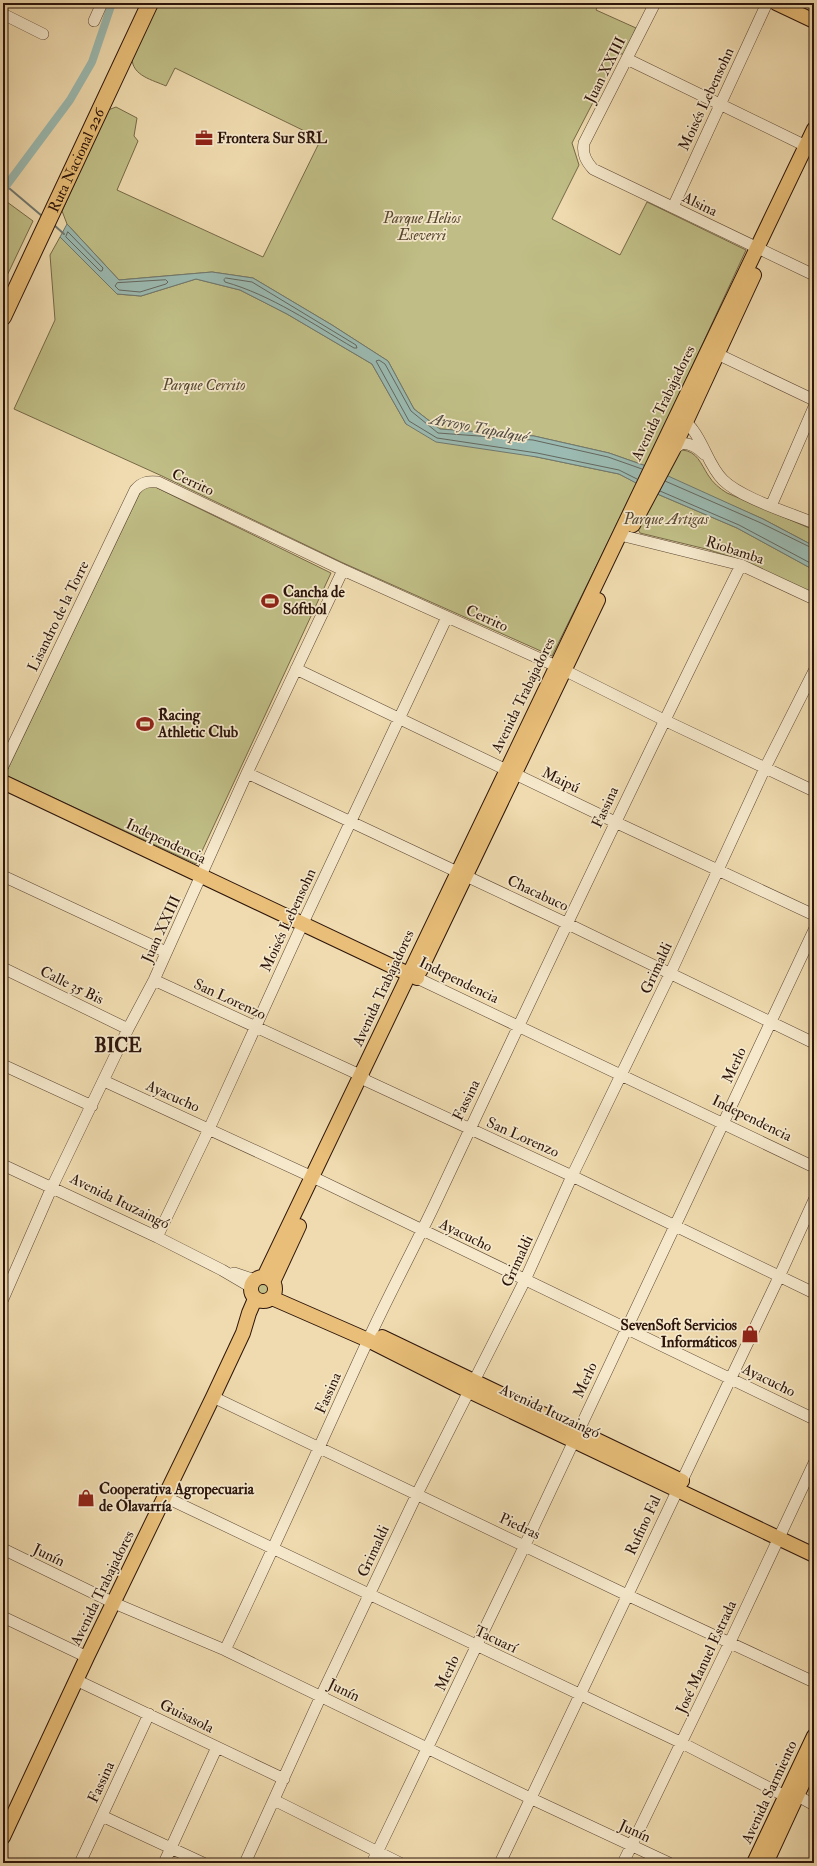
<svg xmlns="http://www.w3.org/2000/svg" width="817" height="1866" font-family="'IM FELL Double Pica',serif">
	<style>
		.green { fill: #c0be86; stroke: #766948 }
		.water { fill: #9bbab1; stroke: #6f786f }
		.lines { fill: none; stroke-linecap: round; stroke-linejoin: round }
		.shore { stroke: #64675e; stroke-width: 1 }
		.stream { stroke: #6f786f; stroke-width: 2 }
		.canal { stroke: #9bbab1; stroke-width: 8 }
		.minor-casing { stroke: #5d4634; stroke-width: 12 }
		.major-casing { stroke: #2c140b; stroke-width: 16 }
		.highway-casing { stroke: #2c140b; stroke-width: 18 }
		.minor { stroke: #f5e8cb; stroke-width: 11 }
		.major { stroke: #e8be78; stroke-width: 14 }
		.highway { stroke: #e8be78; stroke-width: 16 }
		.labels { text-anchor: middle; stroke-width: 3.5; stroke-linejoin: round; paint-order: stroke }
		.street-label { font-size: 15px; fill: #2c140b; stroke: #f5e8cb }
		.poi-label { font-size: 15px; font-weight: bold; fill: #2c140b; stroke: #f5e8cb; text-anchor: start }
		.park-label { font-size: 15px; font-style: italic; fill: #584730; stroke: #f5e8cb }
		.water-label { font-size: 16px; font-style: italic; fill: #534e45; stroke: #f5e8cb }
		.district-label { font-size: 19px; font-weight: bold; fill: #2c140b; stroke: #f5e8cb }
	</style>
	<rect width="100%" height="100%" fill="#efdbaf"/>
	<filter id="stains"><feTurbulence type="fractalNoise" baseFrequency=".005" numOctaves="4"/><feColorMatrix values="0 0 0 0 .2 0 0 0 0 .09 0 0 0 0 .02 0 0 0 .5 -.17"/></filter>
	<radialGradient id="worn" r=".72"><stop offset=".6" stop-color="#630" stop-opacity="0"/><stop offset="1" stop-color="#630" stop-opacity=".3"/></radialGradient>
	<path class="green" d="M158,3H514L519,5L520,3H599L596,10L636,28L624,54H618L572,143L579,165L552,219L620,255L647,202L746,250L646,466L609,453L534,436L440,429L414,409L388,361L332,325L253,278L212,272L119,280L67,224L62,211L108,110L116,107L137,118L134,136L138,141L117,190L263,257L321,139L175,68L166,86C153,80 132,76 132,58Z
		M3,199L33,221L3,284Z
		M60,237L117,294L141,296L196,279L240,290L287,314L372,364L406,424L537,457L619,474L637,483L552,656L341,562L162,476L14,409L55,320L50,255Z
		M682,450C697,451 701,464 708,475C713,483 719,488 727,493L814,530V546L763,519L664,476L676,453Z
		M145,482L331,573L196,864L5,775Z
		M655,493L737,528L814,570V594L744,561L706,549L640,533L637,527Z
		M256 1289a7 7 0 1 1 14 0a7 7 0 1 1-14 0Z"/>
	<path class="water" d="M67,224L119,280L212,272L253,278L332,325L388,361L414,409L440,429L534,436L609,453L646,466L763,519L814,546V570L737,528L655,493L619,474L537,457L436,442L406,424L372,364L287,314L240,290L196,279L141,296L117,294L60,237Z"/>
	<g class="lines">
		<path class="shore" d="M68,232L103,268L102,271H100L66,237Z
			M226,278L252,282L356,345L357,348H354C313,324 271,295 225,282L224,280Z
			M166,280L168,282L166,284L140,292L119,290L115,286L117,283Z
			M637,479L619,470L537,453L437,438L409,421L376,361L379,360L385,364L411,411L438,433L533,440L608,457L642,469
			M665,481L761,523L814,549
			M660,491L739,525L814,565"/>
		<path class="stream" d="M3,183L42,216
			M54,225L64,234"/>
		<path class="canal" d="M6,186L70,100L92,62L112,3"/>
		<g class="minor-casing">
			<path id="minor" d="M655,3L584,143C582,154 586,161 593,169L814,275
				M3,14L43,34
				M94,21L102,3
				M627,59L814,150
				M673,207L767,3
				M711,351L814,400
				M679,419C684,422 690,425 693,430C705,446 709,466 723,480C741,498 790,513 814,523
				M673,450L682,443C692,444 697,447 704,454
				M771,506L814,407
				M620,535L741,565L814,599
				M296,669L615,822L814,915
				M3,766L135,490C142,482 148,481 158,482L343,570L556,666L664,720L814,791
				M247,773L568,924L814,1043
				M3,876L166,952
				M3,968L128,1029
				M417,978L814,1167
				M154,980L360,1075L367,1081L572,1176L814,1293
				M3,1065L92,1106
				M104,1081L321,1181L814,1419
				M3,1165L157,1237L222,1270L251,1287
				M157,1237L209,1129L302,925L447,617
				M234,1273L255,1280
				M3,1299L52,1187L128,1029L154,980L247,773L343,570
				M213,1397L627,1595L814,1682
				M165,1497L682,1743L785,1796L796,1795L814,1805
				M3,1549L114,1603L225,1650L530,1798L669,1863
				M3,1617L87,1657
				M225,1650C275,1547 321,1442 369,1338C392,1288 418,1241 441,1191C539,982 638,772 741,565
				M76,1680L284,1779
				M274,1800L400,1863
				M102,1816L203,1863
				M80,1863L149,1714
				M164,1863L217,1747
				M245,1863L321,1696L417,1494L525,1280L572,1176L670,974L765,768L814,671
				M372,1863L525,1545L814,930
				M500,1863L779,1277L814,1200
				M623,1863L730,1642L814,1463"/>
		</g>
		<g class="major-casing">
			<path id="major" d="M776,3L814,21
				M633,525L673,450L754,275
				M3,782L417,978
				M420,971L598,600
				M251 1289a12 12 0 1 1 24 0a12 12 0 1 1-24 0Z
				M264,1277L814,129
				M273,1282L299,1226
				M272,1298L368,1340L469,1391L814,1555
				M382,1337L682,1481
				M3,1837L87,1657L213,1397L243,1333L249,1313L255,1299
				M754,1863L814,1736
				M766,1863L814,1759"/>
		</g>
		<g class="highway-casing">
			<g id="highway">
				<path id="s1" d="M3,317L150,3"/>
			</g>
		</g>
		<use href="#minor" class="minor"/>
		<use href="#major" class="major"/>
		<use href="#highway" class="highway"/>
	</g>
	<defs>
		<g id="office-bare" transform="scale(1.38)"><path d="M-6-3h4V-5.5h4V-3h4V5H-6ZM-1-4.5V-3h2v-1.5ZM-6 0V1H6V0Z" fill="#8f2418" stroke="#f5e8cb" stroke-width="2.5" paint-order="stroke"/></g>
		<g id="stadium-bare" transform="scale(1.38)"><path d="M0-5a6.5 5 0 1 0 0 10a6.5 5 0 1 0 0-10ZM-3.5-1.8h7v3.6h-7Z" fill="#8f2418" stroke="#f5e8cb" stroke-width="2.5" paint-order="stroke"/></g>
		<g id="shop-bare" transform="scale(1.38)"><path d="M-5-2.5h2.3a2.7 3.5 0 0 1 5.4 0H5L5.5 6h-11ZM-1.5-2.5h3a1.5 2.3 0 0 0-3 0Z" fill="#8f2418" stroke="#f5e8cb" stroke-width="2.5" paint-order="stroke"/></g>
	</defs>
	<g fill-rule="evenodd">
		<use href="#office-bare" x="204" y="138"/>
		<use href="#stadium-bare" x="270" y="601"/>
		<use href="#stadium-bare" x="145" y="724"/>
		<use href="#shop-bare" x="750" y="1334"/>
		<use href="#shop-bare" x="86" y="1498"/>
	</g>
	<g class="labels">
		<g class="street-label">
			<text transform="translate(605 70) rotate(-63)" y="5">Juan XXIII</text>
			<text transform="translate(706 99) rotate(-65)" y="5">Moisés Lebensohn</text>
			<text dy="5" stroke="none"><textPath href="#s1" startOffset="173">Ruta Nacional 226</textPath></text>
			<text transform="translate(700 204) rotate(26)" y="5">Alsina</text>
			<text transform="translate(663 403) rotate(-64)" y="5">Avenida Trabajadores</text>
			<text transform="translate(193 482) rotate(25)" y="5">Cerrito</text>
			<text transform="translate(735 550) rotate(18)" y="5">Riobamba</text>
			<text transform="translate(58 616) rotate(-64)" y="5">Lisandro de la Torre</text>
			<text transform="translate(487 618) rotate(24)" y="5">Cerrito</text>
			<text transform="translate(523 695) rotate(-64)" y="5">Avenida Trabajadores</text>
			<text transform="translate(561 780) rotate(26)" y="5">Maipú</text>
			<text transform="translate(605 807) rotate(-65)" y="5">Fassina</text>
			<text transform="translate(166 841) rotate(25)" y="5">Independencia</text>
			<text transform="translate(538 893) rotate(25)" y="5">Chacabuco</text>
			<text transform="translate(288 920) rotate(-65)" y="5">Moisés Lebensohn</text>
			<text transform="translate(161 929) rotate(-65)" y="5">Juan XXIII</text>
			<text transform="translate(656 968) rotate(-65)" y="5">Grimaldi</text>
			<text transform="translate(459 980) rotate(26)" y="5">Independencia</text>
			<text transform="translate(72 985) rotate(26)" y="5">Calle 35 Bis</text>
			<text transform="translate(383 988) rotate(-65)" y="5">Avenida Trabajadores</text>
			<text transform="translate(230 999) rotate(25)" y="5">San Lorenzo</text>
			<text transform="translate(734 1065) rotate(-65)" y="5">Merlo</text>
			<text transform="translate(173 1096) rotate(24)" y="5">Ayacucho</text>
			<text transform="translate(466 1100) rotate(-64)" y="5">Fassina</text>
			<text transform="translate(752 1118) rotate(26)" y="5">Independencia</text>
			<text transform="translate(523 1137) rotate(24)" y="5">San Lorenzo</text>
			<text transform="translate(120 1201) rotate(26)" y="5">Avenida Ituzaingó</text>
			<text transform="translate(466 1235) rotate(26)" y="5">Ayacucho</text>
			<text transform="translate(517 1261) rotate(-65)" y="5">Grimaldi</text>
			<text transform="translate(585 1380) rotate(-65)" y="5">Merlo</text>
			<text transform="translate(769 1380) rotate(26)" y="5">Ayacucho</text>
			<text transform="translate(328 1393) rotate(-66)" y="5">Fassina</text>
			<text transform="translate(550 1411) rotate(25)" y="5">Avenida Ituzaingó</text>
			<text transform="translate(643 1525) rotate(-65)" y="5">Rufino Fal</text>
			<text transform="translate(520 1526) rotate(25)" y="5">Piedras</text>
			<text transform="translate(373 1551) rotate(-65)" y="5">Grimaldi</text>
			<text transform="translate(49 1555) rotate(26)" y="5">Junín</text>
			<text transform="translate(102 1588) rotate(-64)" y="5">Avenida Trabajadores</text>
			<text transform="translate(496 1639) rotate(25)" y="5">Tacuarí</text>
			<text transform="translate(706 1657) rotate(-65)" y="5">José Manuel Estrada</text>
			<text transform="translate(447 1673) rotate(-65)" y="5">Merlo</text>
			<text transform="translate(344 1690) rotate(26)" y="5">Junín</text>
			<text transform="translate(187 1716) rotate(26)" y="5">Guisasola</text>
			<text transform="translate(101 1782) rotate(-65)" y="5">Fassina</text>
			<text transform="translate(769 1792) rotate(-65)" y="5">Avenida Sarmiento</text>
			<text transform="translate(635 1831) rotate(25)" y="5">Junín</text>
		</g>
		<g class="poi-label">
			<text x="217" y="143">Frontera Sur SRL</text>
			<text x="283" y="597">Cancha de<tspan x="283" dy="17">Sóftbol</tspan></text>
			<text x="158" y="720">Racing<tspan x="158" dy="17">Athletic Club</tspan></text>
			<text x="737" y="1330" text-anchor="end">SevenSoft Servicios<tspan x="737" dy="17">Informáticos</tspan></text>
			<text x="99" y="1494">Cooperativa Agropecuaria<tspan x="99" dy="17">de Olavarría</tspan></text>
		</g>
		<g class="park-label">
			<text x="422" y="223">Parque Helios<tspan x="422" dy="17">Eseverri</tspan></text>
			<text x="204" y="390">Parque Cerrito</text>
			<text x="666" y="524">Parque Artigas</text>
		</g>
		<g class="water-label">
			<text transform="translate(479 427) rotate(11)" y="6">Arroyo Tapalqué</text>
		</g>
		<g class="district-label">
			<text x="118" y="1052">BICE</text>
		</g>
	</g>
	<rect width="817" height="1866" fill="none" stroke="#efdbaf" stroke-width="16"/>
	<rect x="4" y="4" width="809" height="1858" fill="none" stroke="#2c140b" stroke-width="2"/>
	<rect x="8" y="8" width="801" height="1850" fill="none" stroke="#2c140b"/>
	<rect width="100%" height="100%" filter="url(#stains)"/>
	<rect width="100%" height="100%" fill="url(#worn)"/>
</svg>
